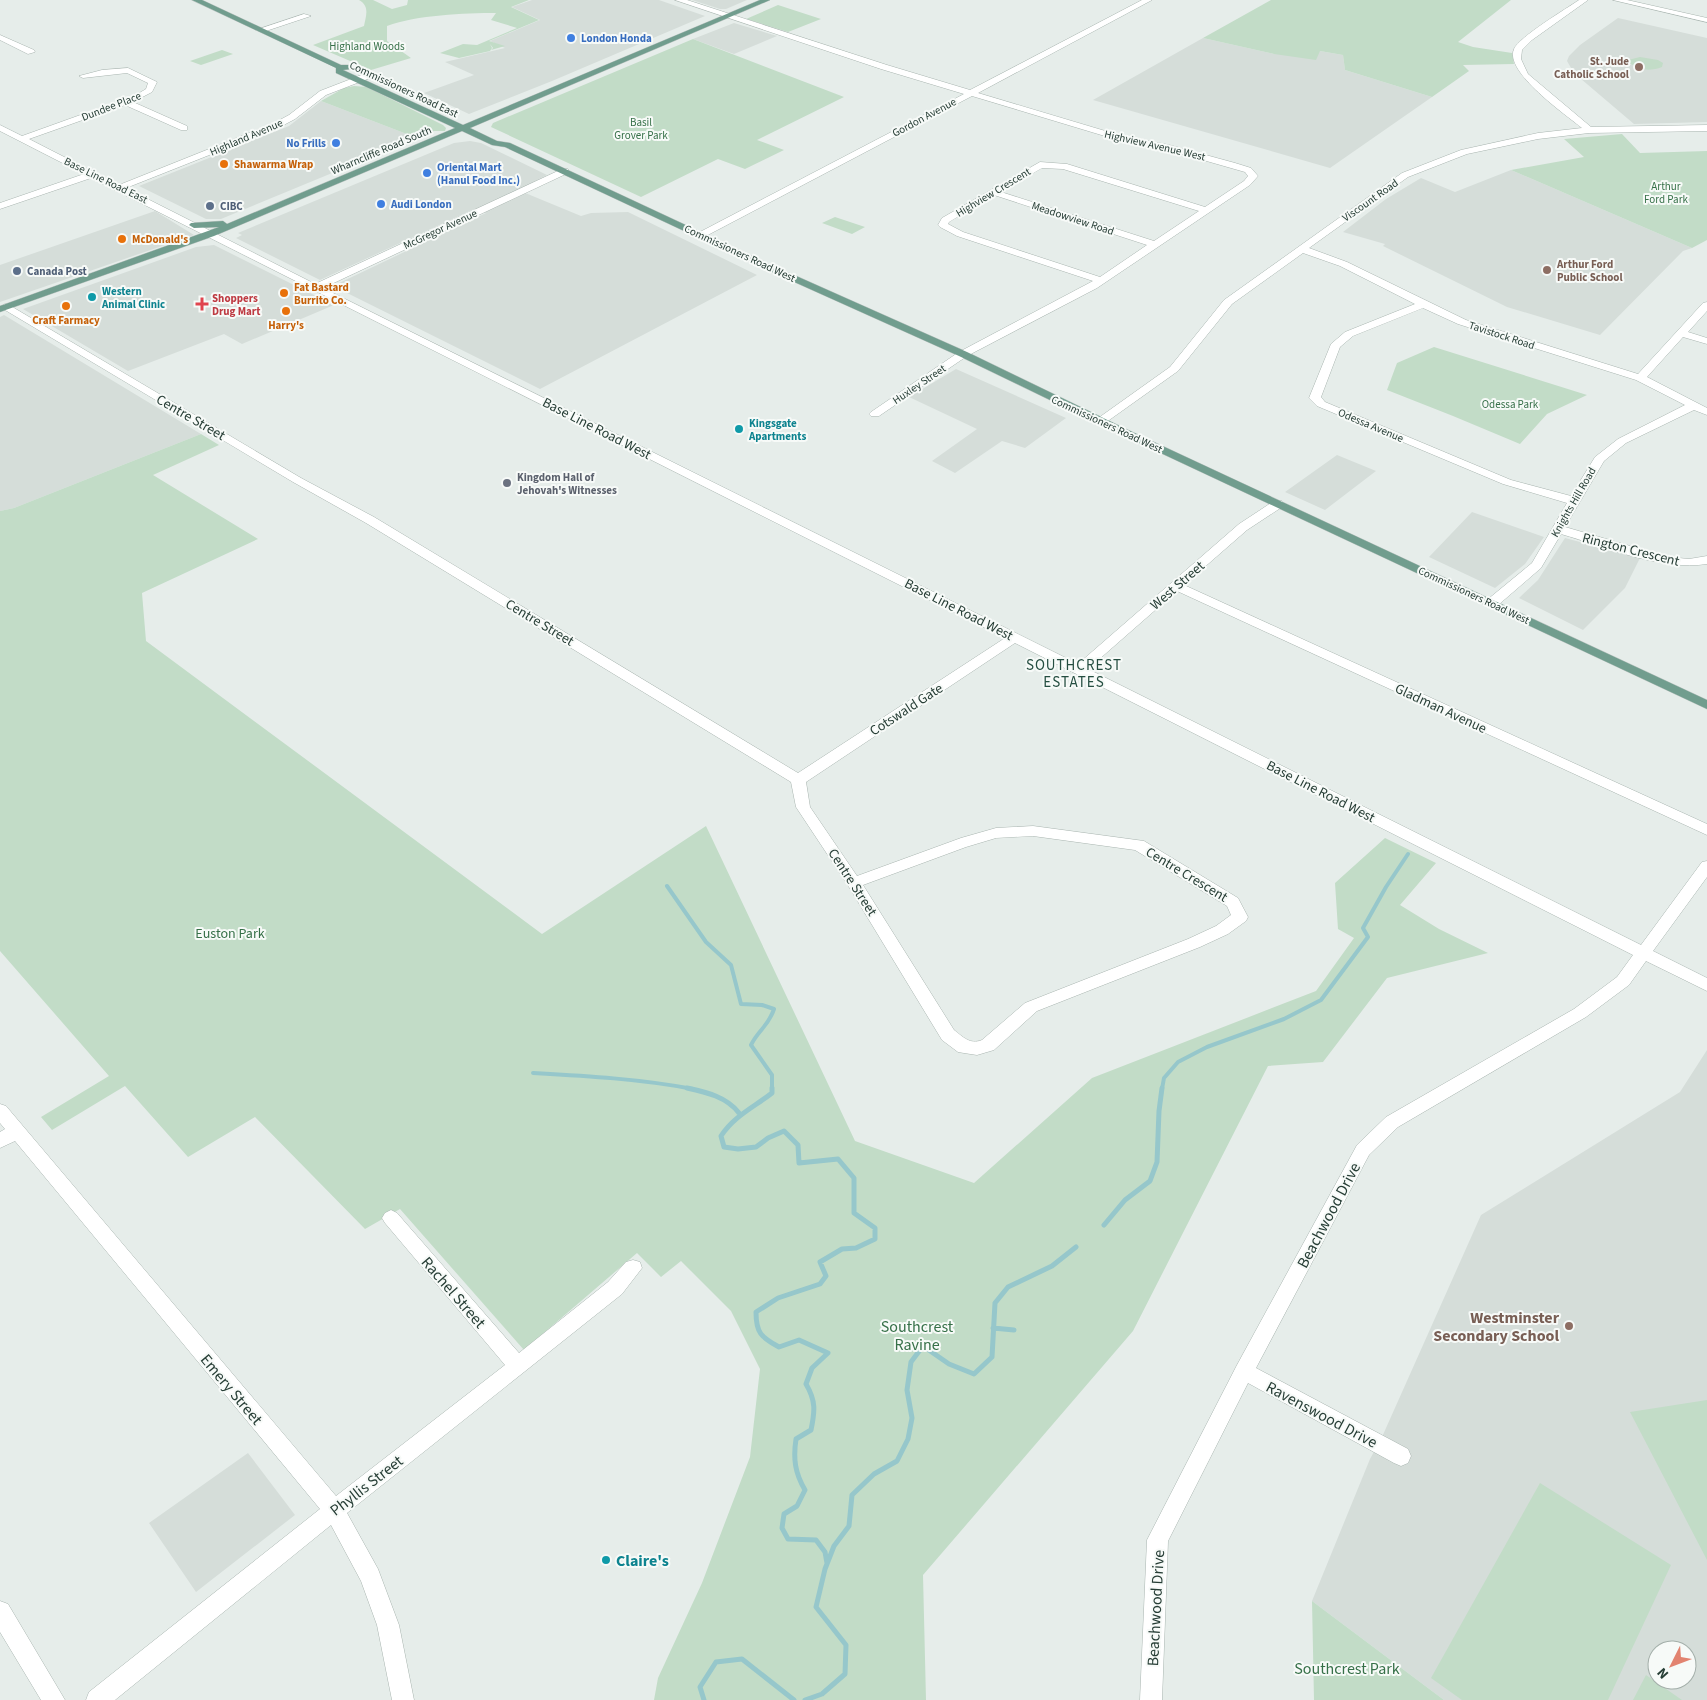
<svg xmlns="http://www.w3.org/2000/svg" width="1707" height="1700" font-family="'Source Sans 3',sans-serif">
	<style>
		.built { fill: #d5ddd9; fill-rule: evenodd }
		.green { fill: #c2dcc7 }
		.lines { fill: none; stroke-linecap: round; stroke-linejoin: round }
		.stream-far1 { stroke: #96c7cb; stroke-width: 4 }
		.stream { stroke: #96c7cb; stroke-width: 5 }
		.minor-casing { stroke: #a9b5b0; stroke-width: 1 }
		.major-casing { stroke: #c3c9c7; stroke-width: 1 }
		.minor { fill: #fff; fill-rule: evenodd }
		.major { fill: #719d8e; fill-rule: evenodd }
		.shop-dot { fill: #3f7fe0; stroke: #f7faf8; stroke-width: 2 }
		.education-dot { fill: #8d6e63; stroke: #f7faf8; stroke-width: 2 }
		.food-dot { fill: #e8710a; stroke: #f7faf8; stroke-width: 2 }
		.service-dot { fill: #5c6f8a; stroke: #f7faf8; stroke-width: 2 }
		.culture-dot { fill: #0f9aa8; stroke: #f7faf8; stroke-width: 2 }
		.health-dot { fill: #e0444e; stroke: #f7faf8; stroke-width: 2 }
		.worship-dot { fill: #6b7280; stroke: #f7faf8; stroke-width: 2 }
		.labels { text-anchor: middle; stroke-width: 4; stroke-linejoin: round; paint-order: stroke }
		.far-shop-label { font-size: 11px; font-weight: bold; fill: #366cbe; stroke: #f7faf8; text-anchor: start }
		.far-park-label { font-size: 11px; fill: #367048; stroke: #f7faf8 }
		.far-education-label { font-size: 11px; font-weight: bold; fill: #785e54; stroke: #f7faf8; text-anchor: end }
		.far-street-label { font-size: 11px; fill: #273e36; stroke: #f7faf8 }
		.far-food-label { font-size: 11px; font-weight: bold; fill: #c56008; stroke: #f7faf8; text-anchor: start }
		.far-service-label { font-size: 11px; font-weight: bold; fill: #4e5e75; stroke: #f7faf8; text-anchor: start }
		.far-culture-label { font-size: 11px; font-weight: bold; fill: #0d838f; stroke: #f7faf8; text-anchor: start }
		.far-health-label { font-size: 11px; font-weight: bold; fill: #be3a42; stroke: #f7faf8; text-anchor: start }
		.far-worship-label { font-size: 11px; font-weight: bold; fill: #5b616d; stroke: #f7faf8; text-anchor: start }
		.street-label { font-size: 14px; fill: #273e36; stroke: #f7faf8 }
		.park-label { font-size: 14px; fill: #367048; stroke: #f7faf8 }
		.neighbourhood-label { font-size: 15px; letter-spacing: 1px; fill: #254e41; stroke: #f7faf8 }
		.near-street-label { font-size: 16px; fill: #273e36; stroke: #f7faf8 }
		.near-education-label { font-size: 16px; font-weight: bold; fill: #785e54; stroke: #f7faf8; text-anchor: end }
		.near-park-label { font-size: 16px; fill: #367048; stroke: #f7faf8 }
		.near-culture-label { font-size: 16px; font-weight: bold; fill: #0d838f; stroke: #f7faf8; text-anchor: start }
	</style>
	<rect width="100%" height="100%" fill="#e6edea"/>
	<path class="built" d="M532,0H659L705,16L552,81L469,114L424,93L474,75L445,62L505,48L490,41L540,20L512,7Z
		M692,0H747L726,9H720Z
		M1618,18L1707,38V122L1634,124L1574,73L1567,61L1569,56L1580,45Z
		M734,23L777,36L734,54L693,39Z
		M1203,38L1274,54L1320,51L1343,55L1345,70L1432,97L1330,168L1093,100Z
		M321,101L417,138L221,219H206L139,186L289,126Z
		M470,141L481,143L547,175L518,190L581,216L591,213L628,212L757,275L540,389L333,286L486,213L472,210L320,280L236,238L242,235L238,233L454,143Z
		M1511,170L1692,248L1683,251L1600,335L1507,307L1383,246L1385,244L1343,232L1386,199L1421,178L1455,192Z
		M155,211L194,235L0,302V265Z
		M214,245L334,305L242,344L224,334L128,371L23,309L196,247Z
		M4,315L201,434L14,508L0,511V317Z
		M956,369L1066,418L1025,448L1002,441L955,473L932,461L977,429L909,397Z
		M1337,455L1376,471L1325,510L1285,492Z
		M1472,512L1544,537L1525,564L1495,588L1429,557Z
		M1565,538L1640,558L1625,588L1583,630L1519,598L1538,580Z
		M1707,1050V1700H1444L1312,1601L1370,1459L1382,1437L1481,1215L1680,1092ZM1657,1650H1687V1680H1657Z
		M248,1453L295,1515L196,1592L149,1523Z"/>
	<path class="green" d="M359,0H373L392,9L407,5L408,0H529L511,7L539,20L489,41L505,46L491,50L493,48L490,44L492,48L490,51L459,58L440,53L463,44L477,45L517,28L491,20L496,13C464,13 417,15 387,26V41L411,58L371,70L313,45L364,26C366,16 370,6 359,0Z
		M1271,0H1511L1458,42L1473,47L1512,53L1514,64L1463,65L1469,71L1432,97L1345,70L1343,55L1320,51L1316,60L1274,54L1203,38Z
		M778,5L821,19L788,32L746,19Z
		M693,39L844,97L757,140L784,150L745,169L718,159L641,197L491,127L493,123Z
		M222,50L233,54L201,65L190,61Z
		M1640,57L1658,60L1663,63L1662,67C1649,72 1639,70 1628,62V60Z
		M354,86L367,87L443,125L446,128L445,131H434L417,138L321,101L344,88Z
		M1622,134L1640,153L1707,151V240L1692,248L1511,170L1584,157L1564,139Z
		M835,217L865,227L852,234L822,223Z
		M1434,347L1587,395L1547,414L1520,444L1453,416L1387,390L1397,363Z
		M201,434L219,445L153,475L258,539L142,593L146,641L542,934L706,826L855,1141L974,1183L1092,1078L1316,991L1354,938L1338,929L1335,883L1385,838L1436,863L1400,905L1439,929L1488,953L1387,978L1323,1062L1268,1066L1133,1331L923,1575L926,1700H654L658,1678L702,1583L750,1457L760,1369L731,1311L681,1261L661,1277L637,1253L524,1350L400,1209L365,1229L255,1117L188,1157L125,1086L52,1130L41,1117L109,1076L0,951V511L14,508Z
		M1707,1400V1560L1630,1412Z
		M1540,1483L1671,1565L1608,1700H1462L1431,1678Z
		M1312,1601L1444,1700H1314Z
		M1646,1675L1682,1700H1633Z"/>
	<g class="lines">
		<path class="stream-far1" d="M667,886L706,942L731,965L741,1004L762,1005L774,1009C768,1027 759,1029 751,1045L772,1075V1089
			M533,1073C587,1076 641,1079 693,1089
			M1162,1089L1164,1078L1178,1062L1207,1047L1284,1019L1321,1000L1368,937L1363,928L1386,887L1408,854"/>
		<path class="stream" d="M687,1088C706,1092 727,1097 739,1113
			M772,1088V1093C754,1107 734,1116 721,1136L724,1147L738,1149L756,1147L768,1138L784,1131L798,1145L799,1163L838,1159L854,1178V1213L875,1228V1239L856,1248L842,1249L820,1262L826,1276L820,1284L778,1298L756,1312C756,1333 761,1337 779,1347L799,1340L828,1353L812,1368L806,1384C816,1401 815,1411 811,1430L796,1439C793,1459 795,1473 805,1490L797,1506L784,1514L782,1528L788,1539L816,1540L825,1552L827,1563
			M1104,1225L1125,1200L1150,1181L1157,1162L1159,1111L1162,1088
			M993,1328L1014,1330
			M704,1700L700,1687L716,1662L742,1659L794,1700
			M805,1700L822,1694L845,1674L846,1645L816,1607L825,1569L834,1546L849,1526L852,1495L874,1474L897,1461L908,1439L912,1418L907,1390L911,1362L923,1346L949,1364L974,1374L992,1357L995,1303L1008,1287L1052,1266L1076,1247"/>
		<g class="minor-casing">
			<path id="minor" d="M675,0H687L887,65L970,90L1142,0H1152L978,93L1122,136L1169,145L1235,163L1251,168L1258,176L1250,185L1097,288L967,356L879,416H871L869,414L871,412L959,352L1093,281L957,236L940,227L938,225L942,218L1040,162L1067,164L1205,207L1244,181L1248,176L1245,172L1168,150L1118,140L972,96L704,237H698V233L964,94L881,69ZM1042,168L1063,169L1199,211L1154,241L1001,192ZM994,195L1147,245L1100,277L963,232L948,224L949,222Z
				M1579,0H1588L1532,40L1522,50L1521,59L1528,74L1591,127L1707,125V131L1589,133L1538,139L1467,154L1408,177L1309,248L1347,262L1466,320L1638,374L1703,303L1707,302V311L1688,332L1707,338V344L1683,337L1647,377L1707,408V415L1694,410L1626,443L1604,461L1565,527L1668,557L1689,559L1707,556V564C1661,571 1606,547 1561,534L1541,568L1497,606H1487L1486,603L1487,600L1532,563L1567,503L1503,484L1317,406L1309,398L1331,344L1345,332L1415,304L1340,266L1303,253L1232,304L1178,371L1105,423H1097L1095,421L1097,419L1170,367L1224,300L1402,173L1461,150L1538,133L1582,128C1566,115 1504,72 1514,49C1519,37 1566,9 1579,0ZM1423,308L1458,324L1636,380L1685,405L1618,439L1595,457L1571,496L1511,480L1325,402L1321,397L1340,347L1353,336Z
				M1613,0H1627L1707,18V22Z
				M304,14L311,16L263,32L256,30Z
				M0,35L34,50L35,52L28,54L0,40Z
				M128,68L157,82L152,92L133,102L187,126V130H181L125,105L29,139L119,185L274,123L289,115L320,91L364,74H370V78L326,95L295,119L280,127L126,188L315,284L562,169H568V173L323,288L1078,664L1239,524L1274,501H1282L1284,504L1282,507L1247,530L1184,585L1707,824V835L1177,591L1088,669L1641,945L1702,862L1707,861V877L1653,951L1707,978V991L1646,961L1629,985L1586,1017L1398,1127L1369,1155L1256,1368L1408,1449L1411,1456L1408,1463L1401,1466L1394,1463L1248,1383L1168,1541L1162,1700H1140L1147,1540L1237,1365L1357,1145L1386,1117L1574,1009L1617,977L1633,955L1015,643L806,782L810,807L857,876L961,838L996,828L1033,826L1144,841L1238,898L1248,917L1246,921L1228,934L1200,947L1037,1011L994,1050L977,1055L964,1053L958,1052L942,1040L849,887L796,807L791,782L366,523L293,482L0,307L5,304L9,305L301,478L374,517L798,773L1005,638L91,178L0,209V203L84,174L0,131V125L22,136L136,95L146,89L148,83L127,73L83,78L79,76L102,70ZM1033,836L1135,850L1227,906L1231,915L1216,926L1188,939L1025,1003L982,1040C970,1045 963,1037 954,1030L863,885L966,847L996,838Z
				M0,1104L6,1106L336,1496L505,1365L385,1223L382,1218L385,1213L391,1210L397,1213L519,1353L608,1282L626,1262L633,1260L640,1262L642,1268L622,1294L347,1513L378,1569L399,1625L414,1700H392L377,1625L361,1581L331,1525L115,1700H86L89,1692L320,1509L15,1141L0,1148V1132L5,1129L0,1123Z
				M0,1601L8,1604L65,1700H41L0,1632Z"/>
		</g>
		<g class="major-casing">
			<path id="major" d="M192,0H202L341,65H351V69L343,70L463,125L760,0H770L470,128L497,141L510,143L767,263L967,352L1126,429L1707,700V709L1118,433L959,356L761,267L505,147L492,145L462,131L214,236L0,312V306L219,227L194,228L189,225L191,223L223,221L227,224L455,128L336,73V68Z"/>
		</g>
		<use href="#minor" class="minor"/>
		<use href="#major" class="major"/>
	</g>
	<g class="shop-dot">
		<circle cx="571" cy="38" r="5"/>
		<circle cx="336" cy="143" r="5"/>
		<circle cx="427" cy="173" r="5"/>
		<circle cx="381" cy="204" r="5"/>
	</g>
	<g class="education-dot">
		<circle cx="1639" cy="67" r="5"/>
		<circle cx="1547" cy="270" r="5"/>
		<circle cx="1569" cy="1326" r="5"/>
	</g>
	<g class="food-dot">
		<circle cx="224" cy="164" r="5"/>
		<circle cx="122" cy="239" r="5"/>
		<circle cx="284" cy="293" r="5"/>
		<circle cx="66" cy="306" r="5"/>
		<circle cx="286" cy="311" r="5"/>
	</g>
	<g class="service-dot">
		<circle cx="210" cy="206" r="5"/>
		<circle cx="17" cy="271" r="5"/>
	</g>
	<g class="culture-dot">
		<circle cx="92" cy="297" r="5"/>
		<circle cx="739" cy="429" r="5"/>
		<circle cx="606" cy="1560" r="5"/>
	</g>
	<path class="health-dot" d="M199.5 296.5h5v5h5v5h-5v5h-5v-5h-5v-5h5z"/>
	<circle class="worship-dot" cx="507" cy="483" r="5"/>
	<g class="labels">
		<g class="far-shop-label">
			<text x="581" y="42">London Honda</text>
			<text x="326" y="147" text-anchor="end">No Frills</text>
			<text x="437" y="171">Oriental Mart<tspan x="437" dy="13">(Hanul Food Inc.)</tspan></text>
			<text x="391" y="208">Audi London</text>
		</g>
		<g class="far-park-label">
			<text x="367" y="50">Highland Woods</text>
			<text x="641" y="126">Basil<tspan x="641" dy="13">Grover Park</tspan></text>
			<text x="1666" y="190">Arthur<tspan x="1666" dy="13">Ford Park</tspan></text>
			<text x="1510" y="408">Odessa Park</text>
		</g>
		<g class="far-education-label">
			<text x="1629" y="65">St. Jude<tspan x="1629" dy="13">Catholic School</tspan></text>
			<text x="1557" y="268" text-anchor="start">Arthur Ford<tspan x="1557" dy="13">Public School</tspan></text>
		</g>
		<g class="far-street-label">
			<text transform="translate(404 89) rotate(25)" y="4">Commissioners Road East</text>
			<text transform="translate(111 106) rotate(-21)" y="4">Dundee Place</text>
			<text transform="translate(924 117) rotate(-28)" y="4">Gordon Avenue</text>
			<text transform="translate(246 137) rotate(-23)" y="4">Highland Avenue</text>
			<text transform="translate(1155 145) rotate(13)" y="4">Highview Avenue West</text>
			<text transform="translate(381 150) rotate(-23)" y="4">Wharncliffe Road South</text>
			<text transform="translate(106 180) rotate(26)" y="4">Base Line Road East</text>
			<text transform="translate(993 192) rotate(-31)" y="4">Highview Crescent</text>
			<text transform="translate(1370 200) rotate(-35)" y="4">Viscount Road</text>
			<text transform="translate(1073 218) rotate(18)" y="4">Meadowview Road</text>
			<text transform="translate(440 229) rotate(-25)" y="4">McGregor Avenue</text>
			<text transform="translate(740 253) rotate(25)" y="4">Commissioners Road West</text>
			<text transform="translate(1502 335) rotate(18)" y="4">Tavistock Road</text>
			<text transform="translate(919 384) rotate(-34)" y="4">Huxley Street</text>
			<text transform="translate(1107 424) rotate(25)" y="4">Commissioners Road West</text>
			<text transform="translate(1371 425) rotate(23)" y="4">Odessa Avenue</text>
			<text transform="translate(1573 502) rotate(-60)" y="4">Knights Hill Road</text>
			<text transform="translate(1474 595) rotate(25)" y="4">Commissioners Road West</text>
		</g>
		<g class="far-food-label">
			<text x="234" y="168">Shawarma Wrap</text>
			<text x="132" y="243">McDonald's</text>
			<text x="294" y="291">Fat Bastard<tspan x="294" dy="13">Burrito Co.</tspan></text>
			<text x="66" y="324" text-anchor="middle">Craft Farmacy</text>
			<text x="286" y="329" text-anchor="middle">Harry's</text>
		</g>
		<g class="far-service-label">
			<text x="220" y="210">CIBC</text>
			<text x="27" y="275">Canada Post</text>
		</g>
		<g class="far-culture-label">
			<text x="102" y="295">Western<tspan x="102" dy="13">Animal Clinic</tspan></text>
			<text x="749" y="427">Kingsgate<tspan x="749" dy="13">Apartments</tspan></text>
		</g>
		<g class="far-health-label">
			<text x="212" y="302">Shoppers<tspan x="212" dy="13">Drug Mart</tspan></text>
		</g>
		<g class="far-worship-label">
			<text x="517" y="481">Kingdom Hall of<tspan x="517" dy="13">Jehovah's Witnesses</tspan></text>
		</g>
		<g class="street-label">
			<text transform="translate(191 417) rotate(30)" y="5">Centre Street</text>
			<text transform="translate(597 428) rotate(27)" y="5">Base Line Road West</text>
			<text transform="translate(1631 549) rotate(14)" y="5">Rington Crescent</text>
			<text transform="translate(1177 585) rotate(-41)" y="5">West Street</text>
			<text transform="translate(959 609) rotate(27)" y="5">Base Line Road West</text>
			<text transform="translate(540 622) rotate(31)" y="5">Centre Street</text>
			<text transform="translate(1441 708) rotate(25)" y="5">Gladman Avenue</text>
			<text transform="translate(906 709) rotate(-33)" y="5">Cotswald Gate</text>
			<text transform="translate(1321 791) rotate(27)" y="5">Base Line Road West</text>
			<text transform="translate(1187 874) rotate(31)" y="5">Centre Crescent</text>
			<text transform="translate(853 882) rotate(57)" y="5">Centre Street</text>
		</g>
		<g class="park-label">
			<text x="230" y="938">Euston Park</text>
		</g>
		<g class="neighbourhood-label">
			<text x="1074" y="670">SOUTHCREST<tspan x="1074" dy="17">ESTATES</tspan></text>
		</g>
		<g class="near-street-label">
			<text transform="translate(1328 1215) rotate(-62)" y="6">Beachwood Drive</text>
			<text transform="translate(454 1292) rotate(49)" y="6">Rachel Street</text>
			<text transform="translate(232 1389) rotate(50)" y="6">Emery Street</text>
			<text transform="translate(1322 1414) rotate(28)" y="6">Ravenswood Drive</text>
			<text transform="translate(366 1485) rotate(-38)" y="6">Phyllis Street</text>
			<text transform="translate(1155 1608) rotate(-87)" y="6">Beachwood Drive</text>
		</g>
		<g class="near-education-label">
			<text x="1559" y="1323">Westminster<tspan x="1559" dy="18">Secondary School</tspan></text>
		</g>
		<g class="near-park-label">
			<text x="917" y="1332">Southcrest<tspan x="917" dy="18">Ravine</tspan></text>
			<text x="1347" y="1674">Southcrest Park</text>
		</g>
		<g class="near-culture-label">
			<text x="616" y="1566">Claire's</text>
		</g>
	</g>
	<g transform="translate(1672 1665) rotate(228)"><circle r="24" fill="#f7faf8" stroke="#a4afaa"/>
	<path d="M0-4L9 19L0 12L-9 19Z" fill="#e28370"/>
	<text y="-8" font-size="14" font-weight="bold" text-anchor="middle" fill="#273e36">N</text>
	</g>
</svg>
